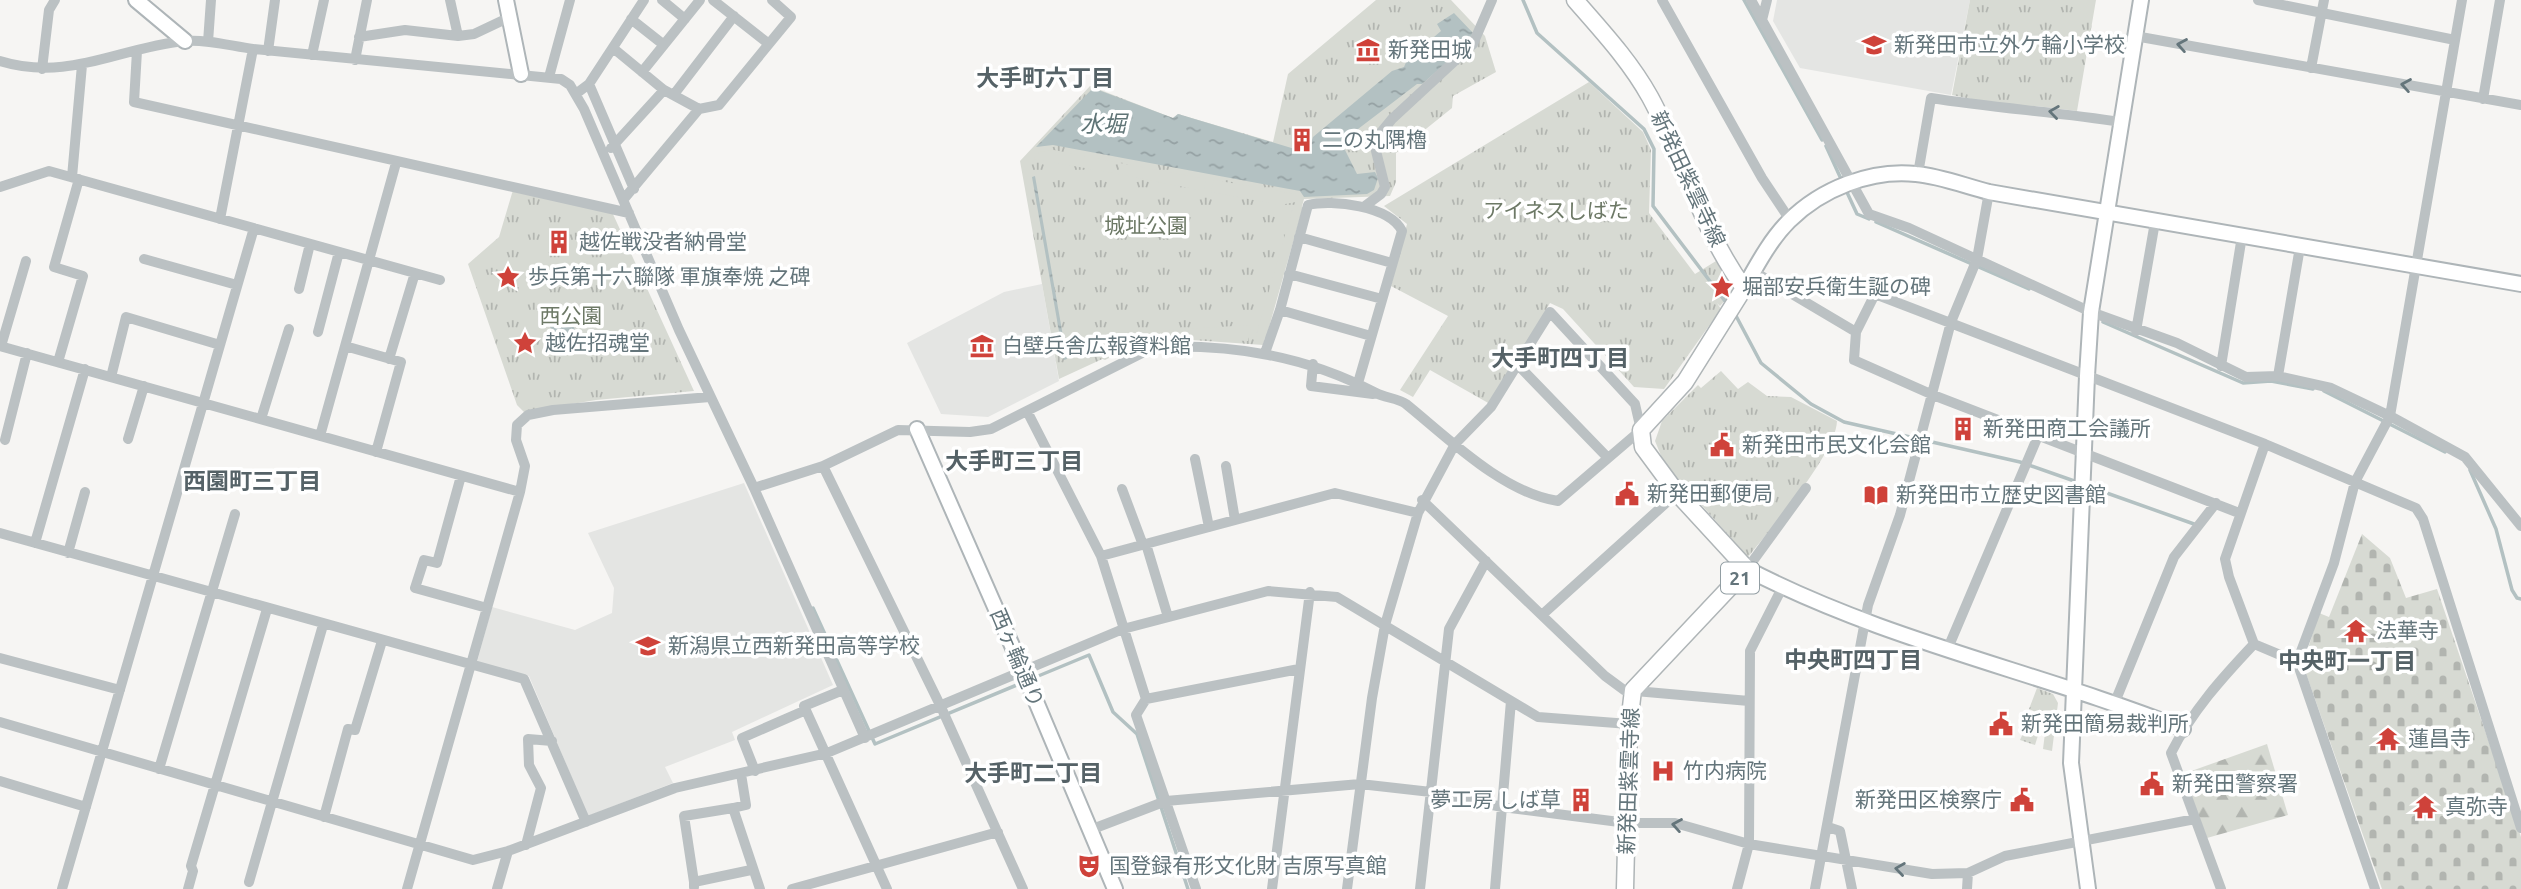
<svg xmlns="http://www.w3.org/2000/svg" width="2521" height="889" font-family="Ubuntu,'Noto Sans JP',sans-serif">
	<style>
		.built { fill: #e4e5e3 }
		.grass { fill: url(#grass-tufts) }
		.forest { fill: url(#forest-firs) }
		.cemetery { fill: url(#cemetery-stones) }
		.garden { fill: #d7dad3 }
		.water { fill: url(#water-ripples) }
		.lines { fill: none; stroke-linecap: round; stroke-linejoin: round }
		.stream { stroke: #b3c1c2; stroke-width: 3.5 }
		.secondary-casing { stroke: #aeb5b8; stroke-width: 18 }
		.primary-casing { stroke: #afb5b7; stroke-width: 19 }
		.street { stroke: #bbc1c3; stroke-width: 10 }
		.secondary { stroke: #fff; stroke-width: 14 }
		.primary { stroke: #fff; stroke-width: 16 }
		.oneway { stroke: #64757b }
		.labels { text-anchor: middle; stroke-width: 7; stroke-linejoin: round; paint-order: stroke }
		.shield { fill: #fff; stroke: #929ea3; stroke-width: 2 }
		.shield-label { font-size: 19px; font-weight: bold; fill: #64757b }
		.poi-label { font-size: 21px; fill: #64757b; stroke: #fff; text-anchor: start }
		.street-label { font-size: 21px; fill: #64757b; stroke: #fff }
		.park-label { font-size: 21px; fill: #6d7966; stroke: #fff }
		.neighbourhood-label { font-size: 23px; font-weight: bold; fill: #556267; stroke: #fff }
		.water-label { font-size: 23px; font-style: italic; fill: #5f7476; stroke: #fff }
	</style>
	<defs>
		<pattern id="grass-tufts" width="24" height="20" patternUnits="userSpaceOnUse" patternTransform="scale(1.75)"><rect width="24" height="20" fill="#d7dad3"/><path d="M3 7l-1-3M5 7V3M7 7l1-3M15 17l-1-3M17 17v-4M19 17l1-3" fill="none" stroke="#b2b5b0"/></pattern>
		<pattern id="forest-firs" width="22" height="20" patternUnits="userSpaceOnUse" patternTransform="scale(1.75)"><rect width="22" height="20" fill="#d7dad3"/><path d="M5 1l3.5 6h-7zM16 11l3.5 6h-7z" fill="#b2b5b0"/></pattern>
		<pattern id="cemetery-stones" width="16" height="16" patternUnits="userSpaceOnUse" patternTransform="scale(1.75)"><rect width="16" height="16" fill="#d7dad3"/><path d="M2 7V4a2 2 0 0 1 4 0v3zM10 15v-3a2 2 0 0 1 4 0v3z" fill="#b2b5b0"/></pattern>
		<pattern id="water-ripples" width="26" height="14" patternUnits="userSpaceOnUse" patternTransform="scale(1.75)"><rect width="26" height="14" fill="#b3c1c2"/><path d="M2 4q2-2 4 0t4 0M15 11q2-2 4 0t4 0" fill="none" stroke="#95a1a3"/></pattern>
	</defs>
	<rect width="100%" height="100%" fill="#f6f5f3"/>
	<path class="built" d="M1777,0H1970L1951,95L1800,68L1773,21Z
		M1042,284L1059,381L988,417L941,414L907,343L1004,292Z
		M744,483L833,685L732,732L735,740L665,767L673,783L588,816L529,676L477,662L492,607L575,630L612,613L614,588L588,533Z"/>
	<path class="grass" d="M1376,0H1451L1485,36L1496,72L1453,96L1452,108L1396,153V182L1390,196L1304,199L1263,345L1150,337L1059,379L1020,161L1090,86L1173,118L1178,114L1273,142L1288,74Z
		M1970,0H2096L2077,111L2036,106L2015,108L1952,95Z
		M1589,82L1643,132L1651,150L1649,213L1695,274L1716,261L1726,279L1728,297L1720,306L1717,303L1721,309L1664,389L1634,387L1563,309L1550,303L1490,404L1430,370L1413,397L1400,390L1448,316L1391,286L1407,224L1384,206Z
		M513,190L612,212L694,391L596,400L524,412L517,405L468,264L499,237Z
		M1721,371L1738,389L1748,382L1767,396L1791,397L1837,421C1836,454 1770,529 1748,557L1664,463L1655,441L1662,421L1698,385L1701,388Z
		M2037,688L2053,694L2058,703L2052,751L2043,749L2046,725L2044,716L2029,709Z
		M2030,718L2035,719L2040,729L2035,745L2020,740Z"/>
	<path class="forest" d="M2267,744L2288,815L2207,838L2183,774Z"/>
	<path class="cemetery" d="M2362,534L2390,558L2406,598L2437,589L2521,837V889H2382L2303,665L2319,613L2329,617Z"/>
	<path class="garden" d="M1054,150L1115,162L1113,173L1034,159L1039,152Z
		M1120,163L1206,179L1204,191L1118,174Z
		M1214,180L1296,194V202L1280,205L1211,192Z
		M1293,207H1303L1266,338L1256,336Z
		M1251,325L1248,341L1150,337L1105,360L1098,357L1150,331Z
		M1122,330L1125,334L1089,353L1084,340L1086,334Z"/>
	<path class="water" d="M1454,13L1473,33L1461,50L1422,84H1417L1341,142L1357,174L1375,172L1378,178L1374,190L1367,194L1304,197L1300,191L1053,145L1036,147L1093,88L1173,118L1178,114L1308,153L1313,137L1392,71L1404,67L1407,60L1441,31L1437,24Z
		M1035,176L1067,359L1064,360L1032,177Z
		M568,315L577,334L557,343L549,324Z"/>
	<g class="lines">
		<path class="stream" d="M1523,0L1537,33L1644,129L1654,149L1653,206L1728,305
			M1744,0L1822,140
			M1826,146L1842,181
			M1845,188L1857,214L1869,219
			M1876,222L2029,289
			M1735,314L1761,363L1811,404L1844,422L2020,462L2080,483
			M2103,322L2243,383L2271,381L2313,389
			M2324,391L2445,452
			M2470,470L2496,529L2512,590L2517,598L2521,599
			M2087,486L2194,524
			M813,608L875,744L1024,682
			M1031,679L1089,655L1113,712L1137,734L1188,889"/>
		<g class="secondary-casing">
			<path id="secondary" d="M136,0L185,41
				M506,0L521,74
				M1744,288C1757,265 1770,240 1789,221C1821,189 1871,169 1916,174C1940,176 1965,186 1989,192L2521,284
				M917,429L1024,673L1115,889
				M1747,569C1885,641 2039,672 2183,729
				M2088,889L2071,763L2087,376L2091,312L2141,0"/>
		</g>
		<g class="primary-casing">
			<path id="primary" d="M1575,0C1602,31 1630,61 1650,97C1685,161 1700,227 1744,288L1685,382L1641,430L1643,447L1677,493L1747,569L1633,690L1629,724L1625,889"/>
		</g>
		<path class="street" d="M450,0L458,36
			M662,0L685,19
			M713,0L769,44
			M1662,0L1762,178L1790,220
			M1751,0L1869,214L1909,228L2091,312L2177,343L2246,377L2278,376L2331,388L2390,416L2465,457L2521,526
			M2258,0L2455,40
			M631,19L664,45
			M1762,20L1767,0
			M2135,36L2521,105
			M359,37L405,30L458,36L474,34L510,17
			M208,42L211,0
			M613,48L664,90L699,109
			M137,51L134,102L629,213
			M268,51L275,0
			M312,55L324,0
			M355,60L367,0
			M0,61C68,82 118,48 184,41C207,39 231,46 253,49L561,79L570,85L584,109L679,330L754,488L823,466L898,430L970,432L991,429L1154,347C1234,344 1306,356 1376,393C1385,398 1398,398 1406,404C1448,438 1503,493 1558,501L1641,430L1635,404L1550,312L1491,407L1455,444L1418,513L1385,625L1372,698L1347,889
			M2311,68L2324,0
			M42,69L49,10L55,0
			M642,72L700,0
			M549,77L570,0
			M589,84L634,189
			M577,93L589,84L644,0
			M675,93L734,16
			M2483,99L2500,0
			M611,148L664,90
			M1918,174L1931,98C1994,108 2057,112 2121,122
			M72,177L82,65
			M0,187L49,171L440,280
			M623,200L699,109L719,105L791,17L772,0
			M1365,206L1381,194L1385,187L1376,151L1378,136L1392,119L1473,44L1492,0
			M220,219L253,49
			M1299,237L1392,263
			M144,259L237,285
			M1753,271L1856,332
			M1289,274L1382,299
			M299,289L310,244
			M1280,310L1371,336
			M2136,331L2155,222
			M318,332L339,252
			M0,346L520,492
			M1,346L26,261
			M345,346L401,362L376,452
			M1265,353L1280,310L1308,205C1332,199 1390,206 1402,231L1358,383
			M389,359L415,273
			M58,362L83,276L54,267L79,179
			M1313,364L1311,386L1373,394
			M1517,364L1608,458
			M2221,366L2242,236
			M2278,376L2300,247
			M111,377L126,317L220,345
			M1028,413L1101,556L1146,699L1136,715L1196,889
			M261,419L289,329
			M320,436L396,163
			M128,439L144,386
			M5,440L27,353
			M2265,444L2225,559L2229,577L2254,644L2297,662
			M1195,459L1209,527
			M823,466L941,707L1023,889
			M1226,466L1235,520
			M461,476L437,563L424,560L415,588L487,608
			M754,488L865,738
			M1122,489L1143,545
			M1422,500L1605,676L1624,690L1749,701
			M2239,513L1933,395L1854,360L1856,332L1875,294L2265,444L2416,508L2423,519L2521,828
			M0,533L524,679L586,822
			M35,543L85,369
			M1146,544L1168,617
			M68,553L85,492
			M1101,556L1335,493L1418,513
			M1747,569L1806,488
			M1543,614L1677,493
			M1948,648L2038,436
			M0,658L120,690
			M843,690L804,706L887,889
			M1146,699L1299,669
			M2115,702L2174,557L2216,503
			M0,722L473,860L508,851L675,788L827,753L1123,629L1268,591L1337,597L1538,717L1629,724
			M159,769L235,514
			M755,771L742,738L806,710
			M741,774L746,805L733,808L760,889
			M0,781L86,807
			M324,817L348,729L355,730L382,641
			M1828,827L1840,831L1852,889
			M1090,830L1166,801L1360,784L1431,792L1502,807L1627,823H1675L1749,844L1932,874L1968,873L2005,856L2195,819
			M526,845L541,788L529,765L528,739L552,741
			M249,882L323,625
			M694,882L684,816L733,808
			M694,887V882L751,870
			M62,889L254,228
			M188,889L193,871L191,866L267,609
			M407,889L520,492L525,466L516,440L517,425L528,415L553,410L710,397
			M497,889L508,851
			M792,889L998,832
			M1272,889L1310,592
			M1420,889L1449,629L1486,561
			M1495,889L1511,701
			M1737,889L1749,844L1750,651L1783,586
			M1815,889L1868,605L1900,515L1951,322L1977,259L1989,192
			M1967,889L1968,873
			M2221,889L2171,753C2192,711 2222,678 2254,644
			M2375,889L2297,662L2334,563L2355,482L2390,416L2462,0"/>
		<use href="#secondary" class="secondary"/>
		<use href="#primary" class="primary"/>
	</g>
	<defs><path id="oneway-chevron" d="M-2-3.5L2.5 0L-2 3.5" fill="none" stroke-width="1.6" stroke-linecap="round" stroke-linejoin="round" transform="scale(1.75)"/></defs>
	<g class="oneway">
		<use href="#oneway-chevron" transform="translate(2182 45) rotate(-170)"/>
		<use href="#oneway-chevron" transform="translate(2406 85) rotate(-170)"/>
		<use href="#oneway-chevron" transform="translate(2054 112) rotate(-172)"/>
		<use href="#oneway-chevron" transform="translate(1677 825) rotate(-170)"/>
		<use href="#oneway-chevron" transform="translate(1900 869) rotate(-172)"/>
	</g>
	<defs>
		<g id="school-bare" transform="scale(1.89)"><path d="M0-5L7-2L0 1L-7-2ZM-4 1L0 2.5L4 1V4Q0 6-4 4Z" fill="#cf423a" stroke="#fff" stroke-width="2.5" paint-order="stroke"/></g>
		<g id="museum-bare" transform="scale(1.89)"><path d="M0-6L6-3V-2H-6V-3ZM-5-1h2V3h-2ZM-1-1h2V3h-2ZM3-1h2V3H3ZM-6 4H6V6H-6Z" fill="#cf423a" stroke="#fff" stroke-width="2.5" paint-order="stroke"/></g>
		<g id="building-bare" transform="scale(1.89)"><path d="M-4-6H4V6H1V3H-1V6H-4ZM-2.5-4.3h1.7v1.8h-1.7ZM.8-4.3h1.7v1.8H.8ZM-2.5-1h1.7V.8h-1.7ZM.8-1h1.7V.8H.8Z" fill="#cf423a" stroke="#fff" stroke-width="2.5" paint-order="stroke"/></g>
		<g id="sight-bare" transform="scale(1.89)"><path d="M0-6L1.8-2.2L6-1.7L2.9 1.2L3.7 5.4L0 3.3L-3.7 5.4L-2.9 1.2L-6-1.7L-1.8-2.2Z" fill="#cf423a" stroke="#fff" stroke-width="2.5" paint-order="stroke"/></g>
		<g id="civic-bare" transform="scale(1.89)"><path d="M-.6-6.5H3V-4.5H.6V-3L4-1V1h2V6H-6V1h2V-1L-.6-3ZM-1.2 2.5V6h2.4V2.5Z" fill="#cf423a" stroke="#fff" stroke-width="2.5" paint-order="stroke"/></g>
		<g id="library-bare" transform="scale(1.89)"><path d="M-6-4Q-3-5.5-.7-3.5V5Q-3 3-6 4ZM6-4Q3-5.5 .7-3.5V5Q3 3 6 4Z" fill="#cf423a" stroke="#fff" stroke-width="2.5" paint-order="stroke"/></g>
		<g id="temple-bare" transform="scale(1.89)"><path d="M0-6L5-2H3V0L6.5 2.5H4V6H1.5V3h-3V6H-4V2.5H-6.5L-3 0V-2H-5Z" fill="#cf423a" stroke="#fff" stroke-width="2.5" paint-order="stroke"/></g>
		<g id="hospital-bare" transform="scale(1.89)"><path d="M-5-5h3v3.5h4V-5h3V5h-3V1.5h-4V5h-3Z" fill="#cf423a" stroke="#fff" stroke-width="2.5" paint-order="stroke"/></g>
		<g id="theatre-bare" transform="scale(1.89)"><path d="M-5-5.5Q0-4 5-5.5V0Q5 5 0 6Q-5 5-5 0ZM-3.3-2.5H-1v1.5H-3.3ZM1-2.5H3.3v1.5H1ZM-2.8 1Q0 5.5 2.8 1Z" fill="#cf423a" stroke="#fff" stroke-width="2.5" paint-order="stroke"/></g>
	</defs>
	<g fill-rule="evenodd">
		<use href="#school-bare" x="1874" y="45"/>
		<use href="#museum-bare" x="1368" y="50"/>
		<use href="#building-bare" x="1302" y="140"/>
		<use href="#building-bare" x="559" y="242"/>
		<use href="#sight-bare" x="508" y="277"/>
		<use href="#sight-bare" x="1722" y="287"/>
		<use href="#sight-bare" x="525" y="343"/>
		<use href="#museum-bare" x="982" y="346"/>
		<use href="#building-bare" x="1963" y="429"/>
		<use href="#civic-bare" x="1722" y="445"/>
		<use href="#civic-bare" x="1627" y="494"/>
		<use href="#library-bare" x="1876" y="495"/>
		<use href="#temple-bare" x="2356" y="631"/>
		<use href="#school-bare" x="648" y="646"/>
		<use href="#civic-bare" x="2001" y="724"/>
		<use href="#temple-bare" x="2388" y="739"/>
		<use href="#hospital-bare" x="1663" y="771"/>
		<use href="#civic-bare" x="2152" y="784"/>
		<use href="#building-bare" x="1581" y="800"/>
		<use href="#civic-bare" x="2022" y="800"/>
		<use href="#temple-bare" x="2425" y="807"/>
		<use href="#theatre-bare" x="1089" y="866"/>
	</g>
	<g class="labels">
		<rect class="shield" x="1721" y="562.5" width="38" height="31" rx="5"/>
		<g class="shield-label">
			<text x="1740" y="585">21</text>
		</g>
		<g class="poi-label">
			<text x="1894" y="52">新発田市立外ケ輪小学校</text>
			<text x="1388" y="57">新発田城</text>
			<text x="1322" y="147">二の丸隅櫓</text>
			<text x="579" y="249">越佐戦没者納骨堂</text>
			<text x="528" y="284">歩兵第十六聯隊 軍旗奉焼 之碑</text>
			<text x="1742" y="294">堀部安兵衛生誕の碑</text>
			<text x="545" y="350">越佐招魂堂</text>
			<text x="1002" y="353">白壁兵舎広報資料館</text>
			<text x="1983" y="436">新発田商工会議所</text>
			<text x="1742" y="452">新発田市民文化会館</text>
			<text x="1647" y="501">新発田郵便局</text>
			<text x="1896" y="502">新発田市立歴史図書館</text>
			<text x="2376" y="638">法華寺</text>
			<text x="668" y="653">新潟県立西新発田高等学校</text>
			<text x="2021" y="731">新発田簡易裁判所</text>
			<text x="2408" y="746">蓮昌寺</text>
			<text x="1683" y="778">竹内病院</text>
			<text x="2172" y="791">新発田警察署</text>
			<text x="1561" y="807" text-anchor="end">夢工房 しば草</text>
			<text x="2002" y="807" text-anchor="end">新発田区検察庁</text>
			<text x="2445" y="814">真弥寺</text>
			<text x="1109" y="873">国登録有形文化財 吉原写真館</text>
		</g>
		<g class="street-label">
			<text transform="translate(1688 179) rotate(65)" y="7">新発田紫雲寺線</text>
			<text transform="translate(1017 658) rotate(67)" y="7">西ヶ輪通り</text>
			<text transform="translate(1629 781) rotate(-88)" y="7">新発田紫雲寺線</text>
		</g>
		<g class="park-label">
			<text x="1556" y="218">アイネスしばた</text>
			<text x="1146" y="233">城址公園</text>
			<text x="571" y="323">西公園</text>
		</g>
		<g class="neighbourhood-label">
			<text x="1045" y="86">大手町六丁目</text>
			<text x="1560" y="366">大手町四丁目</text>
			<text x="1014" y="469">大手町三丁目</text>
			<text x="252" y="489">西園町三丁目</text>
			<text x="1853" y="668">中央町四丁目</text>
			<text x="2347" y="669">中央町一丁目</text>
			<text x="1033" y="781">大手町二丁目</text>
		</g>
		<g class="water-label">
			<text x="1103" y="132">水堀</text>
		</g>
	</g>
</svg>
